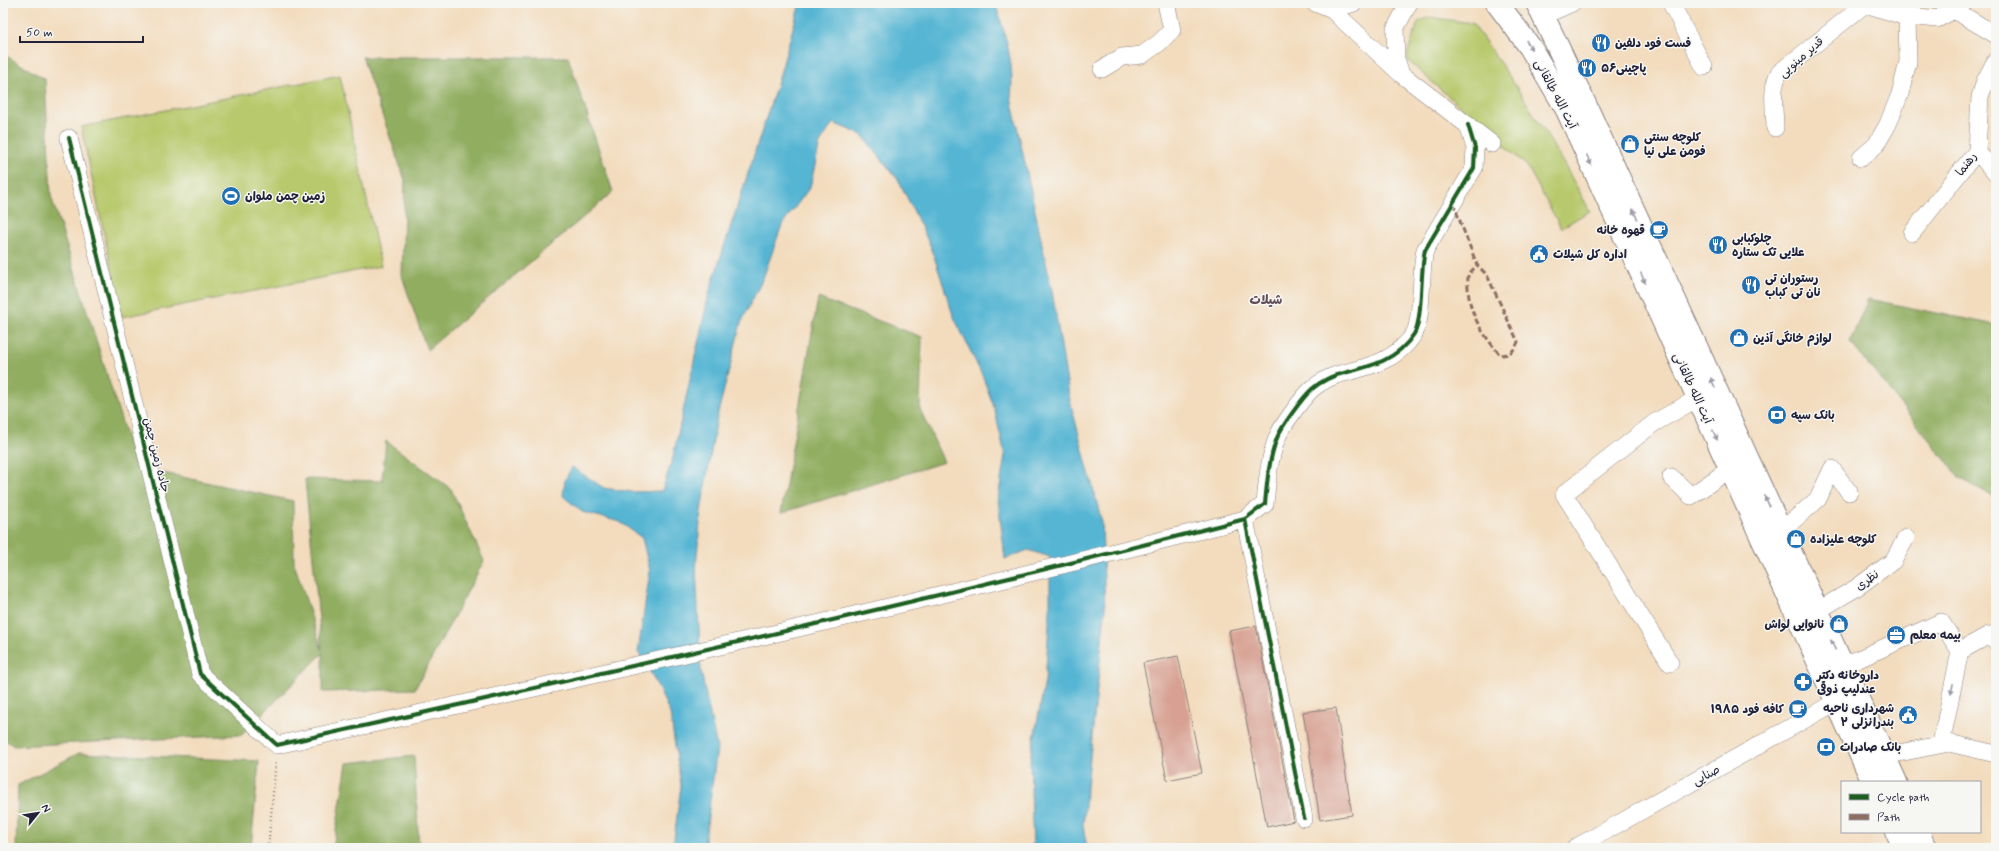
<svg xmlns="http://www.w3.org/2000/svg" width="1999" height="851" font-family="Mynerve,'Playpen Sans Arabic',sans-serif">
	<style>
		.green { fill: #b7c96c; stroke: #6c7654 }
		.forest { fill: #91ad60; stroke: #5a684e }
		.water { fill: #54b5d3; stroke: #3b6c87 }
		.building { fill: #d7a092 }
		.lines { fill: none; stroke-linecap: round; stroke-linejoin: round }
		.street-casing { stroke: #8a7f7c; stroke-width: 18 }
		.primary-casing { stroke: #8a7f7c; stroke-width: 24 }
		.path { stroke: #8a7f7c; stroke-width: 2.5; stroke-dasharray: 1 3; stroke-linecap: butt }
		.street { stroke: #fff; stroke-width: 17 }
		.primary { stroke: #fff; stroke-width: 22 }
		.quiet { stroke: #8d6e63; stroke-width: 3; stroke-dasharray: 6 3; stroke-linecap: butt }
		.cycleway-casing { stroke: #f6f6f2; stroke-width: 6 }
		.cycleway { stroke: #1b5e20; stroke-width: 4 }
		.oneway { fill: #9c9ca7 }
		.labels { text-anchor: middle; stroke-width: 3; stroke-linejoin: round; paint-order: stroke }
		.poi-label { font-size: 12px; font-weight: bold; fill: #22223b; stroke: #f6f6f2; text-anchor: start }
		.street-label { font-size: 12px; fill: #22223b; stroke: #f6f6f2 }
		.neighbourhood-label { font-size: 13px; font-weight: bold; fill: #614e59; stroke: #f6f6f2 }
	</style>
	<rect width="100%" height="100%" fill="#f6f6f2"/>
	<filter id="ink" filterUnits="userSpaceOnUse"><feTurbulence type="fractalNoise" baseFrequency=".025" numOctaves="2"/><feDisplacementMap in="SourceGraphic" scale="8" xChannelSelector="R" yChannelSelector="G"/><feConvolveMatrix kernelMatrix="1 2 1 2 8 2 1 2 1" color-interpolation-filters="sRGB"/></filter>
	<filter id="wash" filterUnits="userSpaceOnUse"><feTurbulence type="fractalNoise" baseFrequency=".012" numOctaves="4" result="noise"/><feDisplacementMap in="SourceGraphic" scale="16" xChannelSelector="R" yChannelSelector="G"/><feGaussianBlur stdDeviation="0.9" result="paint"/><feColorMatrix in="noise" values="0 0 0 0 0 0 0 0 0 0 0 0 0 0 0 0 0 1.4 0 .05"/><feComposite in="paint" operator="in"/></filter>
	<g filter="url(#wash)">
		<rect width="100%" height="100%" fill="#f3dcbd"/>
		<path class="green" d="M1429,17L1472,23C1516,83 1555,146 1590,211L1561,228L1527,166L1406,59L1418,22Z
			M340,75L381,266L122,317L81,127Z"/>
		<path class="forest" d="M3,54L45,79L51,196L136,467L293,501L294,563L322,650L305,479L382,481L386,441L451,489L484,561L415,689L323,692V653L242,735L14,746L3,739Z
			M362,57H568L613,192L427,350L402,276L405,180Z
			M818,298L922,337L920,409L944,462L781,513Z
			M1868,299L1996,325V498L1960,478L1850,342Z
			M79,753L259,761L251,848H16L18,785Z
			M414,756L419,848H333L347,763Z"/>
		<path class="water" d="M800,3H995C1005,34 1015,64 1011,97L1052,291L1070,401L1102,522L1105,611L1083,826L1087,848H1033L1030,759L1045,681L1050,611V557L1028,550L1005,559L998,499L1005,455L994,407L982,375L953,315L931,247L899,181L862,135L833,123L820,143L810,187L782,225L763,278L741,323L717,417L701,511L696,567L701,671L717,748L704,848H673L681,785L670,713L652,675L638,652L650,571L642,538L620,522L582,512L563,496L565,480L572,467L604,488L632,492L662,491L673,457L709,293L779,78Z"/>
		<g id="blocks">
			<path class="building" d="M1256,626L1294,821L1267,827L1229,631Z
				M1178,656L1202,773L1167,780L1143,663Z
				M1336,708L1352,815L1320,820L1303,712Z"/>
		</g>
	</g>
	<g filter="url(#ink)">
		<use href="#blocks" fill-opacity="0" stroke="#8a7f7c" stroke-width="1"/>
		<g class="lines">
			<g class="street-casing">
				<path id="street" d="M1315,3L1332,10L1401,74L1492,144
					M1671,3L1704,67
					M1862,3L1900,15L1937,19L1954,10L1956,3
					M1332,10L1354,3
					M1954,10L1996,35
					M1543,16L1572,3
					M1102,69L1122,57L1142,55L1159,43L1172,30L1166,3
					M1401,74L1396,59L1395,29L1409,3
					M1775,128C1775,111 1770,89 1779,73L1864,5
					M69,138L200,674L277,745C600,674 924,602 1245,519
					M1977,151L1996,174
					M1861,158L1876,145L1888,124L1900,94L1908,62L1907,16
					M1912,233L1977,151L1980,97L1985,81L1996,60
					M1671,477L1691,496L1730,469
					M1781,531L1818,499L1832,469L1849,492
					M1817,611L1856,588L1893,561L1906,538
					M1960,651L1989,635L1996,642
					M1670,663L1564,494L1654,423L1698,398
					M1843,666L1941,622L1960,651L1941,744
					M1884,756L1949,743L1996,754
					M1304,818L1245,519L1265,504C1267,482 1269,459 1277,438C1281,427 1303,397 1312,389C1320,382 1333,375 1344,373C1372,366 1397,360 1414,334C1423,320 1420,270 1425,250L1474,168L1475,148L1468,125
					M1575,848L1836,702"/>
			</g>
			<g class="primary-casing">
				<path id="primary" d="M1497,3L1530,47L1567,110L1873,782
					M1537,3L1584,102L1896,782
					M1897,832L1904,848
					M1918,832L1925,848"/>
			</g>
			<path class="path" d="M3,800L5,801L3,848
				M268,848L276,761"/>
			<use href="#street" class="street"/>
			<use href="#primary" class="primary"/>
			<path class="quiet" d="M1453,203L1477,265L1487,275L1518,342C1514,351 1510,355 1500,355C1479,329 1466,310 1468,275L1477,265"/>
			<g class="cycleway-casing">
				<path id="cycleway" d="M69,138L200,674L277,745C600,674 924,602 1245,519
					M1304,818L1245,519L1265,504C1267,482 1269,459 1277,438C1281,427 1303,397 1312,389C1320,382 1333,375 1344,373C1372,366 1397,360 1414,334C1423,320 1420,270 1425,250L1474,168L1475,148L1468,125"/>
			</g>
			<use href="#cycleway" class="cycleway"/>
		</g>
		<defs><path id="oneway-solid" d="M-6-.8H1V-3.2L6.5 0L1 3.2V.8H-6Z"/></defs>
		<g class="oneway">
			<use href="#oneway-solid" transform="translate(1529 45) rotate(57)"/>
			<use href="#oneway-solid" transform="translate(1589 160) rotate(66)"/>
			<use href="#oneway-solid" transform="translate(1635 214) rotate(-115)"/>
			<use href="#oneway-solid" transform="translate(1643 278) rotate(66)"/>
			<use href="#oneway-solid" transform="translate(1713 383) rotate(-115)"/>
			<use href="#oneway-solid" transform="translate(1715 435) rotate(65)"/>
			<use href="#oneway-solid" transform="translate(1767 501) rotate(-115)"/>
			<use href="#oneway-solid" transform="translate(1833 645) rotate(-115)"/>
			<use href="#oneway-solid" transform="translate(1952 689) rotate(102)"/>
		</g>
	</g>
	<defs>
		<g id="restaurant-disc" transform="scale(1)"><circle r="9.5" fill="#1f6fb2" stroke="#f6f6f2"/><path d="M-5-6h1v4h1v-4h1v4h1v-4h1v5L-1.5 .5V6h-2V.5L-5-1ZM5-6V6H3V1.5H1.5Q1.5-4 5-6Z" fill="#fff"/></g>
		<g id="shop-disc" transform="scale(1)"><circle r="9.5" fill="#1f6fb2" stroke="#f6f6f2"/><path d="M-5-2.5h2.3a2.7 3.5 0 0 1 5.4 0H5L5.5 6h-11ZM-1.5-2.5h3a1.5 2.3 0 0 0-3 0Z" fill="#fff"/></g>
		<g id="stadium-disc" transform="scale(1)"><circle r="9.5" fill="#1f6fb2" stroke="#f6f6f2"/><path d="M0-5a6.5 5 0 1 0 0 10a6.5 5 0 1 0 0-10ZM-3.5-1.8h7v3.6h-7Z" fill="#fff"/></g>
		<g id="cafe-disc" transform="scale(1)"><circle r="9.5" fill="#1f6fb2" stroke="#f6f6f2"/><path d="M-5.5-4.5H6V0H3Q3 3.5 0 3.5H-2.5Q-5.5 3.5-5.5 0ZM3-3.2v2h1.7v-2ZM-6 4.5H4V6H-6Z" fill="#fff"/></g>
		<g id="civic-disc" transform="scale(1)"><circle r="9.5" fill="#1f6fb2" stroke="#f6f6f2"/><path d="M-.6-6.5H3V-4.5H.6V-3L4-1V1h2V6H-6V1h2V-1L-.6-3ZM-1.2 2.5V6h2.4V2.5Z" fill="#fff"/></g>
		<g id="bank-disc" transform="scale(1)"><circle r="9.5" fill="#1f6fb2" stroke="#f6f6f2"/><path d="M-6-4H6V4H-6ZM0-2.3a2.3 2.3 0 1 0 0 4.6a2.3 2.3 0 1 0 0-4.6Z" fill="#fff"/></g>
		<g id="office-disc" transform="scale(1)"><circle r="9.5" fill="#1f6fb2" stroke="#f6f6f2"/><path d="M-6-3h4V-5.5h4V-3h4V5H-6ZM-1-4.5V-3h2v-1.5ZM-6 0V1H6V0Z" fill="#fff"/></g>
		<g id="pharmacy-disc" transform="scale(1)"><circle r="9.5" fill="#1f6fb2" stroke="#f6f6f2"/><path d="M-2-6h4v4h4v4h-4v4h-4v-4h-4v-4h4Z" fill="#fff"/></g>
	</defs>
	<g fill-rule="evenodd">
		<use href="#restaurant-disc" x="1601" y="43"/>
		<use href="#restaurant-disc" x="1587" y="68"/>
		<use href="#shop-disc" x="1630" y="144"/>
		<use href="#stadium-disc" x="231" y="196"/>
		<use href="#cafe-disc" x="1659" y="230"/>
		<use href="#restaurant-disc" x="1718" y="245"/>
		<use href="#civic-disc" x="1539" y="254"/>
		<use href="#restaurant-disc" x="1751" y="285"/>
		<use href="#shop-disc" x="1739" y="338"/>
		<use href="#bank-disc" x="1777" y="415"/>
		<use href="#shop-disc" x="1796" y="539"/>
		<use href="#shop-disc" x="1839" y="624"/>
		<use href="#office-disc" x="1896" y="635"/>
		<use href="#pharmacy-disc" x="1803" y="682"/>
		<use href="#cafe-disc" x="1798" y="709"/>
		<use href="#civic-disc" x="1908" y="715"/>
		<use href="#bank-disc" x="1826" y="747"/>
	</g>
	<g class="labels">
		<g class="poi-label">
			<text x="1615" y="47">فست فود دلفین</text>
			<text x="1601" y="72">پاچینی۵۶</text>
			<text x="1644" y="141">کلوچه سنتی<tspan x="1644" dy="14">فومن علی نیا</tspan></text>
			<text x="245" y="200">زمین چمن ملوان</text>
			<text x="1645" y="234" text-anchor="end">قهوه خانه</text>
			<text x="1732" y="242">چلوکبابی<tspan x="1732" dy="14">علایی تک ستاره</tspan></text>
			<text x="1553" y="258">اداره کل شیلات</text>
			<text x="1765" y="282">رستوران تی<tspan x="1765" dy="14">نان تی کباب</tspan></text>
			<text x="1753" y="342">لوازم خانگی آذین</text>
			<text x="1791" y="419">بانک سپه</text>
			<text x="1810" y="543">کلوچه علیزاده</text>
			<text x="1825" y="628" text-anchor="end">نانوایی لواش</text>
			<text x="1910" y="639">بیمه معلم</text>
			<text x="1817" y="679">داروخانه دکتر<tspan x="1817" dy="14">عندلیپ ذوقی</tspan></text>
			<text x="1894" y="712" text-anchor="end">شهرداری ناحیه<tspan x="1894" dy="14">۲ بندرانزلی</tspan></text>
			<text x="1784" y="713" text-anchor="end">کافه فود ۱۹۸۵</text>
			<text x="1840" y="751">بانک صادرات</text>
		</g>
		<g class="street-label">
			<text transform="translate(1801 57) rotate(-41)" y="4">قدیر مینویی</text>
			<text transform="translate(1556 94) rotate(62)" y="4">آیت الله طالقانی</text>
			<text transform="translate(1966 164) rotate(-53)" y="4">رهنما</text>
			<text transform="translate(1693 388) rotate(65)" y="4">آیت الله طالقانی</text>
			<text transform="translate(157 455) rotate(76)" y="4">جاده زمین چمن</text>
			<text transform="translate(1867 580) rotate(-36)" y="4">نظری</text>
			<text transform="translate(1706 775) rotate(-29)" y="4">صنایی</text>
		</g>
		<g class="neighbourhood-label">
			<text x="1266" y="304">شیلات</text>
		</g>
	</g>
	<rect width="1999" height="851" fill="none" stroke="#f6f6f2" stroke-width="16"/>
	<rect x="1841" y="781" width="140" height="52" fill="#f6f6f2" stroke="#a1a1a9"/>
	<rect x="1849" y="794" width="20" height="6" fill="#1b5e20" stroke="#a1a1a9"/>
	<text x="1877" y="801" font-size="12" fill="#22223b">Cycle path</text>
	<rect x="1849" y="814" width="20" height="6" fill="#8d6e63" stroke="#a1a1a9"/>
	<text x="1877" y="821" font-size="12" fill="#22223b">Path</text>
	<g transform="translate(38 813) rotate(60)" stroke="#f6f6f2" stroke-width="3" paint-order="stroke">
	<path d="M0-3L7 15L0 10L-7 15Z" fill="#22223b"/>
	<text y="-6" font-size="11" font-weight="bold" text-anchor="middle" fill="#22223b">N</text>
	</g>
	<path d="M20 36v6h123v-6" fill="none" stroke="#22223b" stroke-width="2"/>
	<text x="26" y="36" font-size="12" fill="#22223b" stroke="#f6f6f2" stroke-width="3" paint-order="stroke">50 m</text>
</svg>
